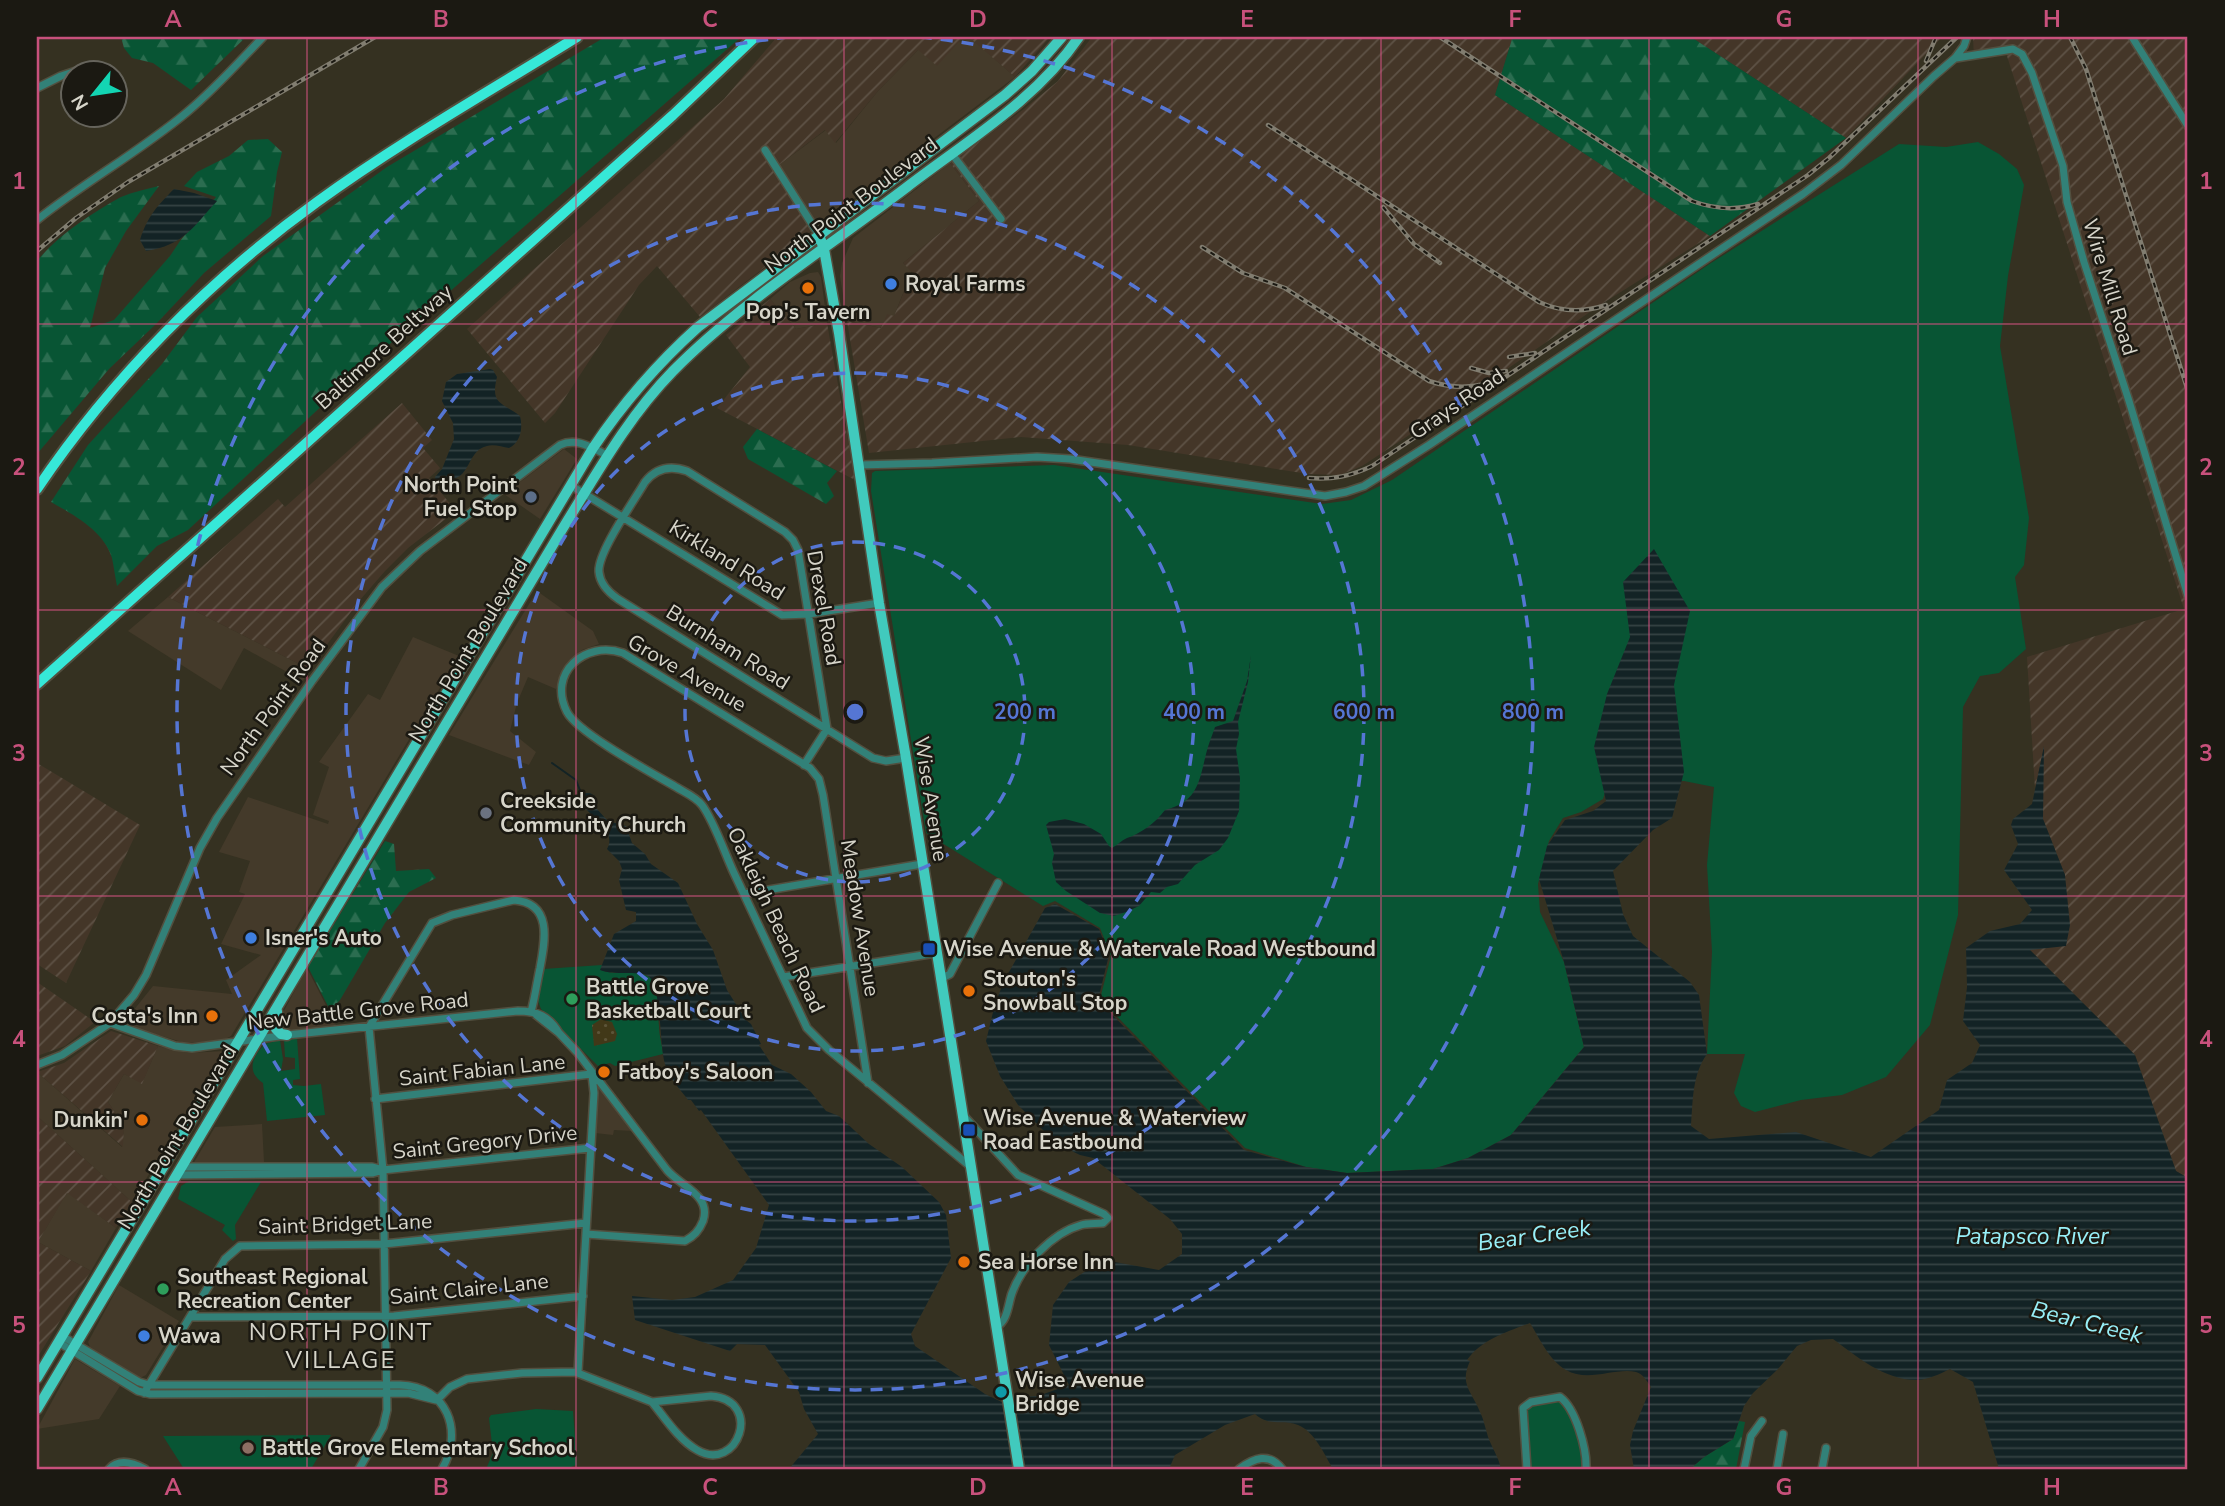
<svg xmlns="http://www.w3.org/2000/svg" width="2225" height="1506" font-family="'Nunito Sans',sans-serif">
	<style>
		.commercial { fill: #443a2a }
		.industrial { fill: url(#industrial-furrows) }
		.green { fill: #085534 }
		.forest { fill: url(#forest-firs) }
		.sand { fill: url(#sand-dots) }
		.water { fill: url(#water-rules) }
		.lines { fill: none; stroke-linecap: round; stroke-linejoin: round }
		.stream { stroke: #132325; stroke-width: 2 }
		.minor-casing { stroke: #524f3f; stroke-width: 10 }
		.major-casing { stroke: #524f3f; stroke-width: 13 }
		.highway-casing { stroke: #524f3f; stroke-width: 14 }
		.minor { stroke: #328178; stroke-width: 7 }
		.major { stroke: #41cabd; stroke-width: 10 }
		.highway { stroke: #36e8d8; stroke-width: 10 }
		.rail-casing { stroke: #817d70; stroke-width: 4.5 }
		.rail { stroke: #1b1912; stroke-width: 2; stroke-dasharray: 5; stroke-linecap: butt }
		.grid { fill: none; stroke: #c8517c; stroke-width: 2; stroke-opacity: 0.55 }
		.ring { fill: none; stroke: #5576d4; stroke-width: 3.5; stroke-dasharray: 12 9 }
		.shop-dot { fill: #3f7fe0; stroke: #1b1912; stroke-width: 2.5 }
		.food-dot { fill: #e8710a; stroke: #1b1912; stroke-width: 2.5 }
		.service-dot { fill: #5c6f8a; stroke: #1b1912; stroke-width: 2.5 }
		.worship-dot { fill: #6b7280; stroke: #1b1912; stroke-width: 2.5 }
		.transit-dot { fill: #1a4fb4; stroke: #1b1912; stroke-width: 2.5 }
		.leisure-dot { fill: #2e9e5b; stroke: #1b1912; stroke-width: 2.5 }
		.culture-dot { fill: #0f9aa8; stroke: #1b1912; stroke-width: 2.5 }
		.education-dot { fill: #8d6e63; stroke: #1b1912; stroke-width: 2.5 }
		.labels { text-anchor: middle; stroke-width: 5; stroke-linejoin: round; paint-order: stroke }
		.street-label { font-size: 21px; fill: #d7d5ca; stroke: #1b1912 }
		.poi-label { font-size: 21px; font-weight: bold; fill: #d7d5ca; stroke: #1b1912; text-anchor: start }
		.water-label { font-size: 23px; font-style: italic; fill: #98f0f8; stroke: #1b1912 }
		.quarter-label { font-size: 24px; letter-spacing: 2px; fill: #d7d5ca; stroke: #1b1912 }
		.centre { fill: #5576d4; stroke: #1b1912; stroke-width: 3.5 }
		.ring-label { font-size: 21px; text-anchor: middle; font-weight: bold; fill: #5576d4; stroke: #1b1912; stroke-width: 5; stroke-linejoin: round; paint-order: stroke }
		.neatline { fill: none; stroke: #c8517c; stroke-width: 2.5 }
		.grid-label { font-size: 23px; text-anchor: middle; font-weight: bold; fill: #c8517c }
	</style>
	<defs>
		<pattern id="industrial-furrows" width="10" height="10" patternUnits="userSpaceOnUse" patternTransform="scale(1.75)"><rect width="10" height="10" fill="#443628"/><path d="M-1 1l2-2M0 10L10 0M9 11l2-2" fill="none" stroke="#5e5246"/></pattern>
		<pattern id="forest-firs" width="22" height="20" patternUnits="userSpaceOnUse" patternTransform="scale(1.75)"><rect width="22" height="20" fill="#085534"/><path d="M5 1l3.5 6h-7zM16 11l3.5 6h-7z" fill="#2b6d50"/></pattern>
		<pattern id="sand-dots" width="8" height="8" patternUnits="userSpaceOnUse" patternTransform="scale(1.75)"><rect width="8" height="8" fill="#413818"/><path d="M2 2h.1M6 6h.1" fill="none" stroke="#5c5438" stroke-width="1.8" stroke-linecap="round"/></pattern>
		<pattern id="water-rules" width="6" height="5" patternUnits="userSpaceOnUse" patternTransform="scale(1.75)"><rect width="6" height="5" fill="#132325"/><path d="M0 2.5h6" fill="none" stroke="#354243"/></pattern>
	</defs>
	<rect width="100%" height="100%" fill="#353121"/>
	<path class="commercial" d="M972,39L1015,77L818,226L779,165L826,130L836,143L878,91L918,50Z
		M950,163L979,201L903,263L912,271L894,316L882,328L847,321L840,276L842,263L853,238Z
		M818,272L821,277L827,323L796,329L770,299L790,282L810,273Z
		M564,449L577,459L540,519L504,494Z
		M537,591L593,631L599,644L582,650L567,664L556,689L528,677L517,703L510,731L536,752L529,765L449,735Z
		M168,597L309,669L303,681L244,648L221,690L128,631Z
		M413,637L459,656L231,1036L222,1041L185,1043L138,1029L125,1021L153,986L232,994L226,980L261,955L221,944L245,894L239,892L250,861L219,852L248,797L328,824L329,821L313,815L329,767L319,762L368,694L380,700Z
		M307,968L336,1025L288,1030L281,1016Z
		M158,1046L188,1053L224,1051L132,1202L37,1116V1072L122,1147L124,1126L108,1102L124,1074L142,1083Z
		M598,1085L633,1131L614,1130L613,1135L595,1133Z
		M262,1124L264,1162L193,1164L215,1127Z
		M67,1192L116,1228L91,1271L38,1242Z
		M119,1285L179,1321L146,1375L142,1377H138L90,1347L88,1342Z
		M75,1359L120,1386L99,1419L37,1429Z"/>
	<path class="industrial" d="M777,37H1050L1015,77L971,39L961,40L937,66L918,50L878,91L835,143L825,130L779,165L818,226L700,317L657,266L639,285L555,413L545,423L467,329L724,99Z
		M1092,37H1509L1512,39L1495,95L1710,236L1600,305L1458,403L1362,466L1340,475L1308,474L1128,445L1021,437L869,453L847,321L881,328L887,314L894,316L912,272L903,263L979,201L950,163L1024,109L1058,81Z
		M1691,37H1942L1846,138Z
		M1973,37H2188V1178L2176,1171L2135,1055L2029,949L2065,875L2043,819V752L2035,789L2027,657L2184,609L2006,53L1974,58Z
		M770,299L796,329L827,323L855,480L717,408L750,367L726,335Z
		M402,403L432,440L423,448L440,468L429,478L456,511L408,548L385,571L359,601L309,669L168,597L278,499L285,507Z
		M37,763L140,825L66,983L37,964Z
		M37,982L95,1022L65,1046L37,1056Z
		M111,1031L158,1046L142,1084L124,1074L108,1102L124,1126L123,1147L37,1072L64,1063Z
		M37,1116L132,1202L116,1228L67,1193L38,1242L91,1271L37,1358Z"/>
	<path class="green" d="M1978,142L1999,154L2017,169L2024,185L2008,276L2000,346L2029,518L2024,565L2015,577L2026,649L1999,673L1980,676L1963,707L1958,915L1930,1025L1886,1077L1842,1095L1801,1100L1755,1112L1741,1106L1734,1093L1745,1054H1707L1712,952L1707,865L1714,787L1684,781L1609,780L1603,799L1581,812L1563,818L1549,841L1538,884L1540,912L1564,962L1584,1047L1511,1135L1468,1158L1433,1169L1347,1173L1306,1167L1245,1148L1100,999L1111,956L1100,928L1055,901L1043,906L926,833L871,491L872,473L875,471L1054,465L1322,504L1351,500L1392,480L1711,263L1899,144L1946,147Z
		M602,965L601,970C616,976 631,970 645,975C663,980 657,1012 659,1026C659,1035 662,1044 663,1054L615,1066L610,1063L598,1066L541,1009L538,1001L543,969Z
		M297,1038L300,1079L293,1080V1085L304,1086L321,1084L325,1115L267,1121L263,1083C246,1072 252,1056 265,1044L280,1040L283,1059L281,1071L295,1069V1058L285,1057L284,1041Z
		M189,1181L261,1182L235,1225L236,1239L233,1241L222,1230L225,1225L178,1199L181,1186Z
		M1548,1401C1552,1401 1556,1400 1560,1402C1575,1408 1582,1454 1584,1469H1531L1525,1412L1530,1405Z
		M536,1409L573,1411L577,1465L567,1468L569,1469H486L493,1453L489,1418L491,1415Z
		M331,1435L311,1469H184L163,1436Z"/>
	<path class="forest" d="M121,37H246L191,90L153,63L132,58L124,48Z
		M605,37H741L368,363L188,530L157,546L117,586C115,577 114,567 112,558C104,531 74,515 51,502L88,445L162,364L197,317L263,256L387,167Z
		M1509,37H1691L1846,138L1710,236L1495,95L1512,39Z
		M268,139L282,152L277,172L271,216L204,273L156,324L109,369L37,454V261C58,235 92,213 121,197C133,192 147,189 159,186L126,231L105,268L90,328L114,320L170,256L180,241L216,197L184,186L197,172L229,156L248,140Z
		M757,429L837,471L827,483L834,496L826,504L748,459L743,447Z
		M385,841L394,844L396,871L429,869L436,878L409,892L385,923L340,1000L330,1010L308,967Z
		M1739,1421L1745,1422L1736,1469H1690L1704,1457L1733,1439Z"/>
	<path class="sand" d="M601,1019L612,1022L617,1034L615,1041L594,1046L592,1025Z"/>
	<path class="water" d="M174,189L194,193L217,201C193,227 184,245 146,251L140,240C147,217 157,206 174,189Z
		M490,369L493,370L497,377C490,405 502,402 520,416C523,428 521,442 509,448C502,447 494,444 487,446C463,452 475,485 436,480L435,477L442,469L454,439L453,423L442,401L446,382L457,374Z
		M1654,549L1690,611L1674,685L1684,772L1672,818L1653,830L1613,871L1623,914L1633,936L1690,982L1699,995L1707,1054C1692,1075 1693,1101 1691,1126L1709,1139L1796,1132L1871,1157L1939,1110L1947,1080L1972,1063L1980,1045L1963,1021L1967,987L1966,948L1990,931L2020,924L2032,910L2004,870L2018,844L2011,825L2013,819L2032,804L2044,746L2043,819L2065,875L2070,925L2066,946L2030,950L2135,1055L2176,1171L2188,1178V1469H1999L1973,1382L1950,1369C1940,1374 1929,1379 1918,1380C1886,1381 1857,1357 1833,1339L1811,1340L1797,1346L1778,1369L1753,1393L1744,1406L1733,1439L1704,1457L1690,1469H1634L1630,1445L1633,1431L1651,1387C1647,1381 1643,1374 1636,1372C1616,1367 1588,1383 1566,1370C1549,1360 1540,1339 1530,1323C1507,1332 1482,1339 1467,1360L1470,1361C1459,1385 1472,1391 1480,1412C1485,1422 1486,1434 1491,1444C1495,1453 1499,1459 1501,1469H1333C1324,1454 1315,1432 1298,1425C1281,1418 1271,1428 1255,1414L1225,1425L1175,1455L1169,1469H789L818,1434L804,1409L799,1392L765,1345L737,1344L730,1351L635,1320L632,1296L672,1300L695,1297L733,1280L756,1248L769,1205L701,1110L699,1111L691,1100H688C680,1089 669,1078 665,1064C659,1045 662,985 648,976C637,970 615,976 600,970L614,934L636,921V912L626,910L619,880L622,869L619,861L607,849C617,831 593,818 582,805L581,793H590L595,796L596,808L608,821L626,826L632,843L645,854L651,864L678,883L697,924L713,950L727,990L746,1020L751,1024L761,1044L759,1045L772,1065L791,1074L811,1092L826,1111L839,1116L869,1144L902,1167L939,1202L946,1215L951,1258L911,1334L915,1346L985,1394L1008,1405L1021,1397L1038,1396L1069,1385L1049,1345L1053,1305L1069,1282L1095,1265L1109,1261L1159,1270L1182,1254V1234L1170,1219L1093,1158L1080,1155L1057,1144L1018,1105L1000,1076L986,1041L995,1004L1004,981L1045,908L1055,904L1099,929L1109,955L1098,1000L1244,1150L1306,1167L1347,1173L1433,1169L1468,1158L1511,1135L1584,1047L1564,962L1539,879L1547,846L1565,820L1593,811L1606,801L1594,747L1607,694L1630,637L1623,582Z
		M1251,655L1248,682L1238,722L1239,734L1236,749L1240,778L1239,811L1228,838L1219,850L1195,865L1178,884L1167,887L1160,893L1151,892L1139,906L1126,912L1114,916L1100,913L1066,891L1056,882L1052,863L1054,854L1046,825L1049,822L1065,819L1084,824L1101,834L1109,846L1112,848C1117,845 1122,840 1127,838C1142,833 1155,823 1165,810C1197,802 1199,783 1206,754C1208,745 1212,736 1215,727L1233,721L1247,681Z"/>
	<g class="lines">
		<path class="stream" d="M552,763L576,780L581,793"/>
		<g class="minor-casing">
			<path id="minor" d="M2132,37L2188,126
				M1956,58L2013,49L2022,54L2032,73L2063,166L2067,202L2084,262L2129,401L2188,596
				M37,88L61,76L82,69
				M765,150L819,235
				M952,154L1001,219
				M37,220C85,182 139,152 186,113C214,90 238,63 263,37
				M859,465L932,463L1037,457L1070,459L1325,496L1346,492L1364,486L1429,445L1803,194L1841,165L1934,76L1955,58L1964,46L1967,37
				M570,485L782,615L809,614L879,603
				M804,765L827,729L798,550L793,540L785,532L687,471C670,465 656,468 645,482C634,501 597,553 599,572C600,583 608,592 618,599L873,758L886,761L906,758
				M744,894L922,864
				M783,977L936,953
				M940,979L950,974L998,883
				M535,1014L559,1033L577,1052L667,1170C680,1186 712,1195 703,1221C699,1231 694,1236 685,1241L586,1234
				M110,1023L175,1046L192,1048L287,1035L518,1011C537,1011 549,1016 559,1033
				M37,1065L62,1055L110,1023L134,995L146,975L200,848L217,818L312,681L382,587L420,551L560,445C577,437 592,448 607,455
				M868,1083L823,795L819,779L810,768L623,653C585,640 547,673 567,712C578,733 652,773 676,787C684,792 696,797 702,805C714,821 725,854 734,873C758,924 782,976 807,1028L829,1050L971,1167
				M375,1099L591,1074
				M962,1114L1018,1175L1104,1214L1108,1218L1103,1223C1096,1224 1088,1223 1081,1225C1052,1233 1022,1265 1012,1293C1008,1304 1008,1321 996,1327
				M182,1167H372L383,1170
				M177,1175L373,1173L383,1170L590,1148
				M190,1317L394,1316L583,1296
				M62,1336L139,1382L149,1385H400C447,1386 464,1431 442,1469
				M58,1342L138,1391L150,1394L408,1393L436,1400
				M578,1372L594,1093L592,1075
				M144,1393L225,1259L240,1246L384,1244L586,1223
				M711,1396C764,1400 738,1474 697,1450C679,1440 665,1418 652,1402Z
				M437,1400L450,1387L467,1379L522,1373L575,1372L652,1402
				M109,1469C119,1458 134,1463 145,1469
				M359,1469L383,1427L387,1410L383,1170L369,1027L432,923L452,915L514,900C553,903 545,941 540,968C537,982 535,997 531,1012
				M1239,1469C1254,1458 1269,1452 1282,1469
				M1527,1469L1523,1408L1531,1402L1560,1397C1576,1409 1587,1449 1586,1469
				M1744,1469L1751,1436L1762,1421
				M1777,1469L1783,1434
				M1822,1469L1826,1448"/>
		</g>
		<g class="major-casing">
			<path id="major" d="M819,235L824,249L839,333L879,603L906,758L1019,1469
				M277,1011L276,1029L281,1034L287,1035
				M37,1378L593,448C623,403 657,364 698,327L1005,95L1032,71L1062,37
				M37,1409L563,528C597,473 628,417 673,371C740,303 831,245 907,187C967,141 1036,100 1079,37"/>
		</g>
		<g class="highway-casing">
			<path id="highway" d="M37,489C112,378 209,280 317,202C400,142 490,91 577,37
				M37,684L673,115L755,37"/>
		</g>
		<use href="#minor" class="minor"/>
		<use href="#major" class="major"/>
		<use href="#highway" class="highway"/>
		<g class="rail-casing">
			<path id="rail" d="M1440,37L1692,201C1714,209 1735,211 1758,204
				M2070,37L2086,69L2188,391
				M1926,61L1936,37
				M1268,125L1539,302C1561,312 1583,313 1606,305
				M1383,207L1414,244L1440,263
				M1202,247L1243,273L1285,288L1429,381C1450,388 1470,389 1491,382
				M37,251L76,218L128,182L375,37
				M1509,357L1535,353
				M1471,368L1489,373L1506,371
				M1309,478C1333,480 1351,476 1372,466L1808,175L1829,158L1957,37"/>
		</g>
		<use href="#rail" class="rail"/>
	</g>
	<path class="grid" d="M307,37V1469M576,37V1469M844,37V1469M1112,37V1469M1381,37V1469M1649,37V1469M1918,37V1469M37,324H2188M37,610H2188M37,896H2188M37,1182H2188"/>
	<g class="ring">
		<circle cx="855" cy="712" r="170"/>
		<circle cx="855" cy="712" r="339"/>
		<circle cx="855" cy="712" r="509"/>
		<path d="M920 37A678 678 0 1 1 790 37"/>
	</g>
	<g class="shop-dot">
		<circle cx="891" cy="284" r="7"/>
		<circle cx="251" cy="938" r="7"/>
		<circle cx="144" cy="1336" r="7"/>
	</g>
	<g class="food-dot">
		<circle cx="808" cy="288" r="7"/>
		<circle cx="969" cy="991" r="7"/>
		<circle cx="212" cy="1016" r="7"/>
		<circle cx="604" cy="1072" r="7"/>
		<circle cx="142" cy="1120" r="7"/>
		<circle cx="964" cy="1262" r="7"/>
	</g>
	<circle class="service-dot" cx="531" cy="497" r="7"/>
	<circle class="worship-dot" cx="486" cy="813" r="7"/>
	<g class="transit-dot">
		<rect x="922" y="942" width="14" height="14" rx="3.5"/>
		<rect x="962" y="1123" width="14" height="14" rx="3.5"/>
	</g>
	<g class="leisure-dot">
		<circle cx="572" cy="999" r="7"/>
		<circle cx="163" cy="1289" r="7"/>
	</g>
	<circle class="culture-dot" cx="1001" cy="1392" r="7"/>
	<circle class="education-dot" cx="248" cy="1448" r="7"/>
	<g class="labels">
		<g class="street-label">
			<text transform="translate(851 205) rotate(-37)" y="7">North Point Boulevard</text>
			<text transform="translate(2110 287) rotate(73)" y="7">Wire Mill Road</text>
			<text transform="translate(384 347) rotate(-42)" y="7">Baltimore Beltway</text>
			<text transform="translate(1457 404) rotate(-34)" y="7">Grays Road</text>
			<text transform="translate(727 560) rotate(32)" y="7">Kirkland Road</text>
			<text transform="translate(824 608) rotate(80)" y="7">Drexel Road</text>
			<text transform="translate(728 647) rotate(32)" y="7">Burnham Road</text>
			<text transform="translate(468 650) rotate(-59)" y="7">North Point Boulevard</text>
			<text transform="translate(687 673) rotate(30)" y="7">Grove Avenue</text>
			<text transform="translate(273 707) rotate(-54)" y="7">North Point Road</text>
			<text transform="translate(931 799) rotate(81)" y="7">Wise Avenue</text>
			<text transform="translate(860 918) rotate(81)" y="7">Meadow Avenue</text>
			<text transform="translate(776 920) rotate(65)" y="7">Oakleigh Beach Road</text>
			<text transform="translate(358 1011) rotate(-6)" y="7">New Battle Grove Road</text>
			<text transform="translate(482 1070) rotate(-6)" y="7">Saint Fabian Lane</text>
			<text transform="translate(177 1137) rotate(-59)" y="7">North Point Boulevard</text>
			<text transform="translate(485 1142) rotate(-6)" y="7">Saint Gregory Drive</text>
			<text transform="translate(345 1224) rotate(-2)" y="7">Saint Bridget Lane</text>
			<text transform="translate(469 1289) rotate(-6)" y="7">Saint Claire Lane</text>
		</g>
		<g class="poi-label">
			<text x="905" y="291">Royal Farms</text>
			<text x="808" y="319" text-anchor="middle">Pop's Tavern</text>
			<text x="517" y="492" text-anchor="end">North Point<tspan x="517" dy="24">Fuel Stop</tspan></text>
			<text x="500" y="808">Creekside<tspan x="500" dy="24">Community Church</tspan></text>
			<text x="265" y="945">Isner's Auto</text>
			<text x="943" y="956">Wise Avenue &amp; Watervale Road Westbound</text>
			<text x="983" y="986">Stouton's<tspan x="983" dy="24">Snowball Stop</tspan></text>
			<text x="586" y="994">Battle Grove<tspan x="586" dy="24">Basketball Court</tspan></text>
			<text x="198" y="1023" text-anchor="end">Costa's Inn</text>
			<text x="618" y="1079">Fatboy's Saloon</text>
			<text x="983" y="1125">Wise Avenue &amp; Waterview<tspan x="983" dy="24">Road Eastbound</tspan></text>
			<text x="128" y="1127" text-anchor="end">Dunkin'</text>
			<text x="978" y="1269">Sea Horse Inn</text>
			<text x="177" y="1284">Southeast Regional<tspan x="177" dy="24">Recreation Center</tspan></text>
			<text x="158" y="1343">Wawa</text>
			<text x="1015" y="1387">Wise Avenue<tspan x="1015" dy="24">Bridge</tspan></text>
			<text x="262" y="1455">Battle Grove Elementary School</text>
		</g>
		<g class="water-label">
			<text transform="translate(1534 1235) rotate(-8)" y="8">Bear Creek</text>
			<text x="2032" y="1244">Patapsco River</text>
			<text transform="translate(2087 1322) rotate(14)" y="8">Bear Creek</text>
		</g>
		<g class="quarter-label">
			<text x="341" y="1340">NORTH POINT<tspan x="341" dy="28">VILLAGE</tspan></text>
		</g>
	</g>
	<circle cx="855" cy="712" r="10" class="centre"/>
	<g class="ring-label">
		<text x="1025" y="719">200 m</text>
		<text x="1194" y="719">400 m</text>
		<text x="1364" y="719">600 m</text>
		<text x="1533" y="719">800 m</text>
	</g>
	<rect width="2225" height="1506" fill="none" stroke="#1b1912" stroke-width="77"/>
	<g transform="translate(94 94) rotate(240)"><circle r="33" fill="#1b1912" stroke="#66645c" stroke-width="2"/>
	<path d="M0-5L12 26L0 18L-12 26Z" fill="#13d5b3"/>
	<text y="-10" font-size="19" font-weight="bold" text-anchor="middle" fill="#d7d5ca">N</text>
	</g>
	<rect x="38" y="38" width="2148" height="1430" class="neatline"/>
	<g class="grid-label">
		<text x="173" y="27">A</text>
		<text x="441" y="27">B</text>
		<text x="710" y="27">C</text>
		<text x="978" y="27">D</text>
		<text x="1247" y="27">E</text>
		<text x="1515" y="27">F</text>
		<text x="1784" y="27">G</text>
		<text x="2052" y="27">H</text>
		<text x="19" y="189">1</text>
		<text x="2206" y="189">1</text>
		<text x="19" y="475">2</text>
		<text x="2206" y="475">2</text>
		<text x="19" y="761">3</text>
		<text x="2206" y="761">3</text>
		<text x="19" y="1047">4</text>
		<text x="2206" y="1047">4</text>
		<text x="19" y="1333">5</text>
		<text x="2206" y="1333">5</text>
		<text x="173" y="1495">A</text>
		<text x="441" y="1495">B</text>
		<text x="710" y="1495">C</text>
		<text x="978" y="1495">D</text>
		<text x="1247" y="1495">E</text>
		<text x="1515" y="1495">F</text>
		<text x="1784" y="1495">G</text>
		<text x="2052" y="1495">H</text>
	</g>
</svg>
